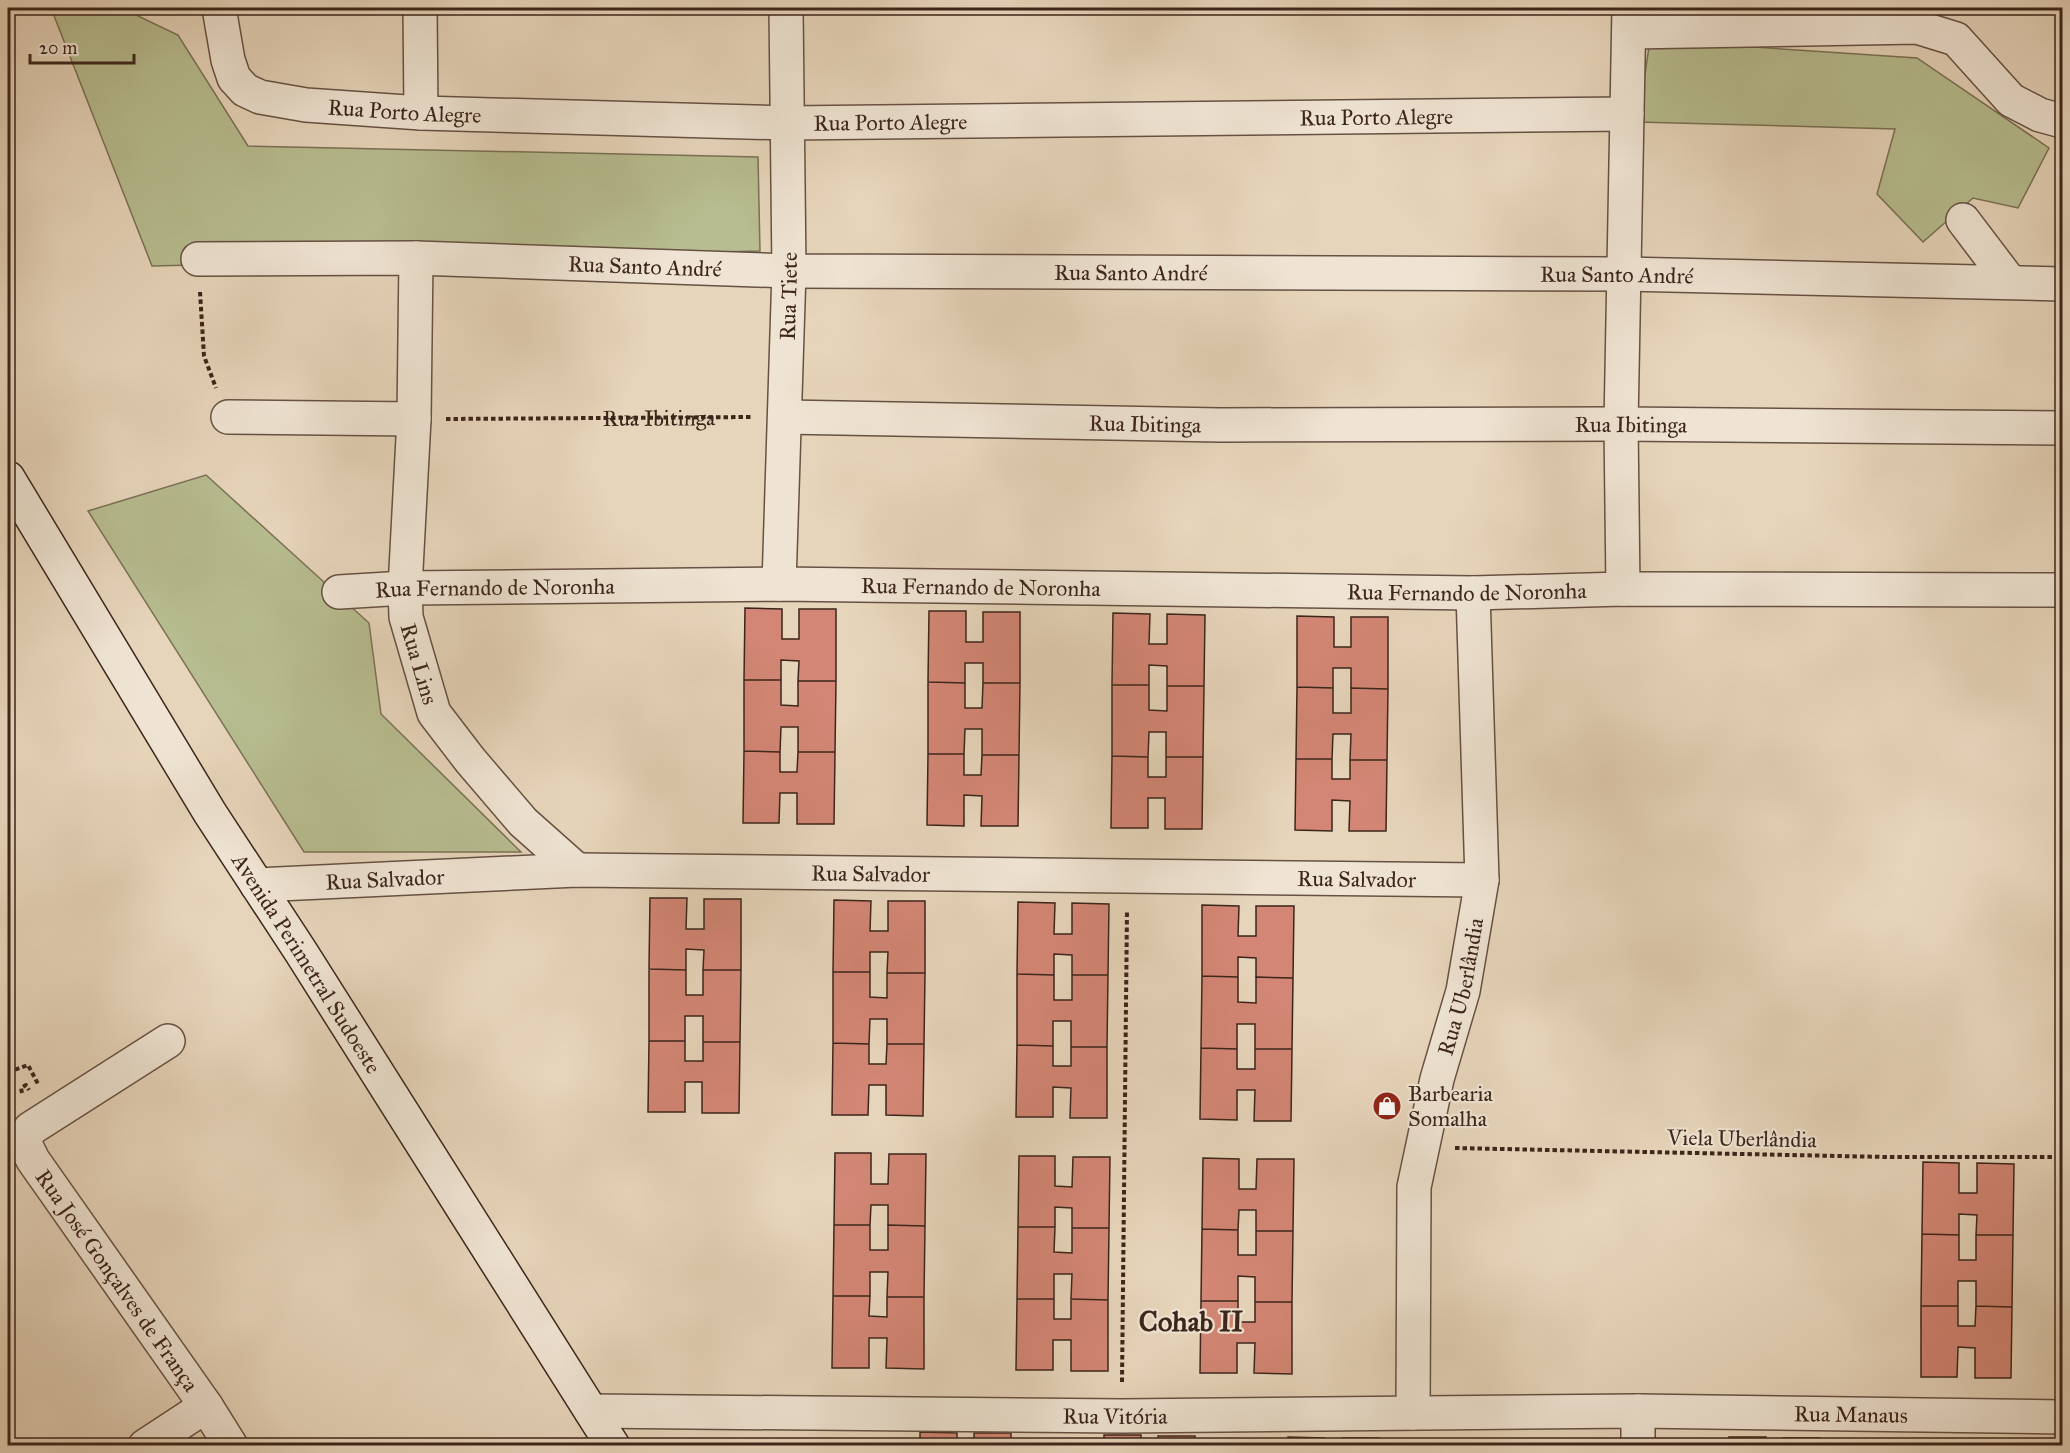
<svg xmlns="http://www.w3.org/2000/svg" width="2070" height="1453" font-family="'IM FELL Great Primer',serif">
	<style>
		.green { fill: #b7bd90; stroke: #7a7156; stroke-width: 1.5 }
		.building { fill: #d38675; stroke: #3c251b; stroke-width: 1.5 }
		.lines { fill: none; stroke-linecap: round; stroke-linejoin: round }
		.street-casing { stroke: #675143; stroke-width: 36 }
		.secondary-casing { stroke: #3c251b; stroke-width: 36 }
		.path { stroke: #3c251b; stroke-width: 4; stroke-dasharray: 4.5 3; stroke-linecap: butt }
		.street { stroke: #efe4d3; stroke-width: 33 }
		.secondary { stroke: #efe4d3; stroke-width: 33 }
		.labels { text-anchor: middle; stroke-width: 4.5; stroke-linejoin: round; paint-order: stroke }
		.street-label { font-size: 22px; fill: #3c251b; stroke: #efe4d3 }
		.poi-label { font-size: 22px; fill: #3c251b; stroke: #efe4d3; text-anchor: start }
		.district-label { font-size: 28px; font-weight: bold; fill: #3c251b; stroke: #efe4d3 }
	</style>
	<rect width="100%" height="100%" fill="#e7d5bb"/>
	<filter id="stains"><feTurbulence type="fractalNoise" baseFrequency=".00333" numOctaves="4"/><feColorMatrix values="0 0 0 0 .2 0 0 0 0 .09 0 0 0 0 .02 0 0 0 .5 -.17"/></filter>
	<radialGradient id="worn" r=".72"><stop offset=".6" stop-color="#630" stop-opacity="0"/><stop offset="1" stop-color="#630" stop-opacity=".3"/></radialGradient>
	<path class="green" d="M51,8H137L138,16L178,35L248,146L758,157L760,251L152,266Z
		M1650,40L1917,58L2049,148L2018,208L1973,198L1923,242L1877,194L1895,129L1638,122Z
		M206,475L369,623L381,714L521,852H304L88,511Z"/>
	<path class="building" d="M745,608L782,609V639H799V609H836V681H798L799,661L781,660V680H744Z
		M929,611H966V642H983V612H1020V683H983V663H965V683L928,682Z
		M1113,613L1150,614L1149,644H1167V614L1205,615L1204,686H1167V666L1149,665V685H1112Z
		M1297,616L1334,617V647H1351V617H1388V689L1351,688V668H1333V688L1297,687Z
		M744,680H781V705L798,706V681H836L835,752H798V727H781L780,752L744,751Z
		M928,682L965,683V708H982L983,683H1020L1019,755H982V729H965L964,754H928Z
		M1112,685H1149V710L1167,711V686H1204L1203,757H1166V732H1149L1148,757L1112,756Z
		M1297,687L1333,688V713H1351V688L1388,689L1387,760H1350L1351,734H1333L1332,759H1296Z
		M744,751L780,752V772H797L798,752H835L834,824H797V793H780L779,823H743Z
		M928,754H964V775H981L982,755H1019L1018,826H981L982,796L964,795V826L927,825Z
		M1112,756L1148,757V777H1166V757H1203L1202,829H1165V798H1148V828H1111Z
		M1296,759H1332V779H1350V760H1387L1386,831H1349L1350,801L1332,800V831L1295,830Z
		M650,898H687L686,929H704V899H741V970H703L704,950L686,949V970L649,969Z
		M834,900L871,901L870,931H888V901H925V973H887L888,952H870V972H833Z
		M1018,902L1055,903L1054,934H1072V903L1109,904L1108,975H1072V955L1054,954V975L1017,974Z
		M1202,905L1239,906L1238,936H1256V906H1294L1293,978L1256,977V958L1238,957V977L1202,976Z
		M649,969L686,970V995H703V970H741L740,1042H703V1016H685V1041H649Z
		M833,972H870V997L887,998V973H925L924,1044H887V1019H870L869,1044L833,1043Z
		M1017,974L1054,975V1000H1072V975H1108L1107,1047H1071V1021H1053V1046L1017,1045Z
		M1202,976L1238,977V1002L1256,1003V977L1293,978L1292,1049H1255V1024H1237V1049L1201,1048Z
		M649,1041H685V1061H703V1042H740L739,1113H702V1082H685V1112H648Z
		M833,1043L869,1044V1064H886L887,1044H924L923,1116L886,1115V1085H869L868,1115H832Z
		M1017,1045L1053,1046V1066H1071V1047H1107V1118H1070L1071,1088L1053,1087V1117H1016Z
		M1201,1048L1237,1049V1069H1255V1049H1292L1291,1121H1254L1255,1090H1237V1120L1200,1119Z
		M835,1153H871V1184H888L889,1154H926L925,1226L888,1225V1205H871L870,1225H834Z
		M1019,1156H1055V1186L1072,1187L1073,1157H1110L1109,1228H1072V1208L1055,1207V1227H1018Z
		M1203,1158L1239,1159V1189H1256L1257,1159H1294L1293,1231H1256V1210H1239L1238,1230L1202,1229Z
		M1923,1162L1959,1163V1193H1977V1163L2014,1164L2013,1235H1976L1977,1215L1959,1214V1235L1922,1234Z
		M834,1225H870V1250H888V1225L925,1226L924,1297H887L888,1272H870V1296H833Z
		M1018,1227H1055L1054,1252L1072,1253V1228H1109L1108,1300L1071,1299L1072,1274H1054V1299H1017Z
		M1202,1229L1238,1230V1255H1256V1231H1293L1292,1302H1255V1277L1238,1276V1301H1201Z
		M1922,1234L1959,1235V1260H1976V1235H2013L2012,1307L1976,1306V1281H1958V1306H1921Z
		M833,1296H870L869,1316L887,1317V1297H924V1369L886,1368L887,1338H869V1368H832Z
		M1017,1299H1054V1319H1071V1299L1108,1300V1371H1071V1340H1053V1370H1016Z
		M1201,1301H1238V1322H1255V1302H1292V1374L1254,1373L1255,1343H1237V1373H1200Z
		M1921,1306H1958V1326H1975L1976,1306L2012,1307L2011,1378H1975V1348L1958,1347L1957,1377H1921Z
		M920,1432L957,1433V1446H920Z
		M974,1433H1011V1446H974Z
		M1104,1435H1141V1446H1104Z
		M1158,1436H1195V1446H1158Z
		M1288,1437L1325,1438V1446H1288Z
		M1729,1437H1766V1446H1729Z
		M1342,1438H1379V1446H1342Z
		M1783,1438H1820V1446H1783Z
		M1913,1439L1950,1440V1446H1913Z
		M1472,1440H1509V1446H1472Z
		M1526,1440L1563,1441V1446H1526Z
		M1967,1440H2005L2004,1446H1967Z"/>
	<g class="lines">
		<g class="street-casing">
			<g id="street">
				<path id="s2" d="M219,8L228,60L234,78L245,90L260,97L306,105L421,113L787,123L1627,114"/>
				<path d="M420,8L421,113"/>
				<path d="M1629,32L1917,27L1956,39L2011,100L2040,115L2062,121"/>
				<path d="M1963,220L2010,282"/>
				<path id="s3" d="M416,258L414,419L405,588L406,617L434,713L470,760L523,822L577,870"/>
				<path id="s4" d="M198,259L416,258L789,271L1624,274L2062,284"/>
				<path d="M228,417L414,419"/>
				<path id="s5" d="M785,417L1220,425L1621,424L2062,428"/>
				<path id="s6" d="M779,584L789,271L786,8"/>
				<path d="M1623,589L1621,424L1629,8"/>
				<path id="s7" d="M339,592L405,588L779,584L1473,593L1623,589L2062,590"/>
				<path id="s8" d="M257,885L577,870L1482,880"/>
				<path id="s9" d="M168,1041L30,1129L24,1142L33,1160L206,1406L231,1446"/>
				<path id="s10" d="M591,1411L1122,1416L1638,1411L2062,1417"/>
				<path d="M1638,1411V1446"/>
				<path id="s11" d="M1413,1413L1414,1187L1437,1079L1463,991L1482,880L1473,593"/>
				<path d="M145,1446L206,1406"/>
			</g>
		</g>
		<g class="secondary-casing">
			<g id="secondary">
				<path id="s12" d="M8,478L210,813L301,952L613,1446"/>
			</g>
		</g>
		<g class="path">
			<path d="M200,292L204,356L216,388"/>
			<path id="s1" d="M446,419L751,417"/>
			<path d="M8,1062H10L14,1070"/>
			<path d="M8,1072L28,1065L38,1084"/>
			<path d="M22,1093L21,1088L26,1085L29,1090"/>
			<path d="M1455,1148L1886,1157H2062"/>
			<path d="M1122,1382L1127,910"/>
		</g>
		<use href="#street" class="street"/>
		<use href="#secondary" class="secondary"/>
	</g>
	<defs>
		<g id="shop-disc" transform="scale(1.5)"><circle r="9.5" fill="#8f2418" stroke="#efe4d3"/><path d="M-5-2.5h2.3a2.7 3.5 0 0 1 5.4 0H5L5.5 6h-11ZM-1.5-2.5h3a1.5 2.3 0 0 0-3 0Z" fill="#fff"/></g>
	</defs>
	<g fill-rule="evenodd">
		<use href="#shop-disc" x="1387" y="1106"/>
	</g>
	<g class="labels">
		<g class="street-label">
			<text dy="8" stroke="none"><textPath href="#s2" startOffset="250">Rua Porto Alegre</textPath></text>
			<text dy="8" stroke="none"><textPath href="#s2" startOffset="1222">Rua Porto Alegre</textPath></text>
			<text dy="8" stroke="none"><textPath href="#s2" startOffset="736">Rua Porto Alegre</textPath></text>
			<text dy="8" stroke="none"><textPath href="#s4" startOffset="447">Rua Santo André</textPath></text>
			<text dy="8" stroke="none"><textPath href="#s4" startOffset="933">Rua Santo André</textPath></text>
			<text dy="8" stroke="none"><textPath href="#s4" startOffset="1419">Rua Santo André</textPath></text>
			<text dy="8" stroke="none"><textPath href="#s6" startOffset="288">Rua Tiete</textPath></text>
			<text dy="8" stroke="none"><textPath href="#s1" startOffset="213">Rua Ibitinga</textPath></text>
			<text dy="8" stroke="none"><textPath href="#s5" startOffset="360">Rua Ibitinga</textPath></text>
			<text dy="8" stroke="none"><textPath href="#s5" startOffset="846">Rua Ibitinga</textPath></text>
			<text dy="8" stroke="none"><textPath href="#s7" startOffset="642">Rua Fernando de Noronha</textPath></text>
			<text dy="8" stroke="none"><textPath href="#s7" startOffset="156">Rua Fernando de Noronha</textPath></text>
			<text dy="8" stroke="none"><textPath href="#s7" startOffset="1128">Rua Fernando de Noronha</textPath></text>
			<text dy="8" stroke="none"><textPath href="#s3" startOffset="408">Rua Lins</textPath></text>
			<text dy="8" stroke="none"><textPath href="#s8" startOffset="614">Rua Salvador</textPath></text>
			<text dy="8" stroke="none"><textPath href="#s8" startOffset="128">Rua Salvador</textPath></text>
			<text dy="8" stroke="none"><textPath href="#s8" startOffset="1100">Rua Salvador</textPath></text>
			<text dy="8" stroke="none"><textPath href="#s12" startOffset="570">Avenida Perimetral Sudoeste</textPath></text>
			<text dy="8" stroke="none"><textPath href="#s11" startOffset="432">Rua Uberlândia</textPath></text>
			<text transform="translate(1742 1138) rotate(1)" y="8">Viela Uberlândia</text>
			<text dy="8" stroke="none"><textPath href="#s9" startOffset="345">Rua José Gonçalves de França</textPath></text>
			<text dy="8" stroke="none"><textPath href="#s10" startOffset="1260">Rua Manaus</textPath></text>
			<text dy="8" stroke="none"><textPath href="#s10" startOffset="524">Rua Vitória</textPath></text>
		</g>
		<g class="poi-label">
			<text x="1408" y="1101">Barbearia<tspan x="1408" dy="25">Somalha</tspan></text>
		</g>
		<g class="district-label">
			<text x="1191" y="1331">Cohab II</text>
		</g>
	</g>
	<rect width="2070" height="1453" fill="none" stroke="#e7d5bb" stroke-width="30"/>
	<rect x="9" y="9" width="2052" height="1435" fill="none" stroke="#3c251b" stroke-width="3"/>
	<rect x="15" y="15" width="2040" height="1423" fill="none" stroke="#3c251b" stroke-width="1.5"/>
	<path d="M30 54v9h104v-9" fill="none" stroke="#3c251b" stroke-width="3"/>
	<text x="39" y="54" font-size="18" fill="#3c251b" stroke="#efe4d3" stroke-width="4.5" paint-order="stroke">20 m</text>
	<rect width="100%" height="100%" filter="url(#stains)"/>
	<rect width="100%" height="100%" fill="url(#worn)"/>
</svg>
